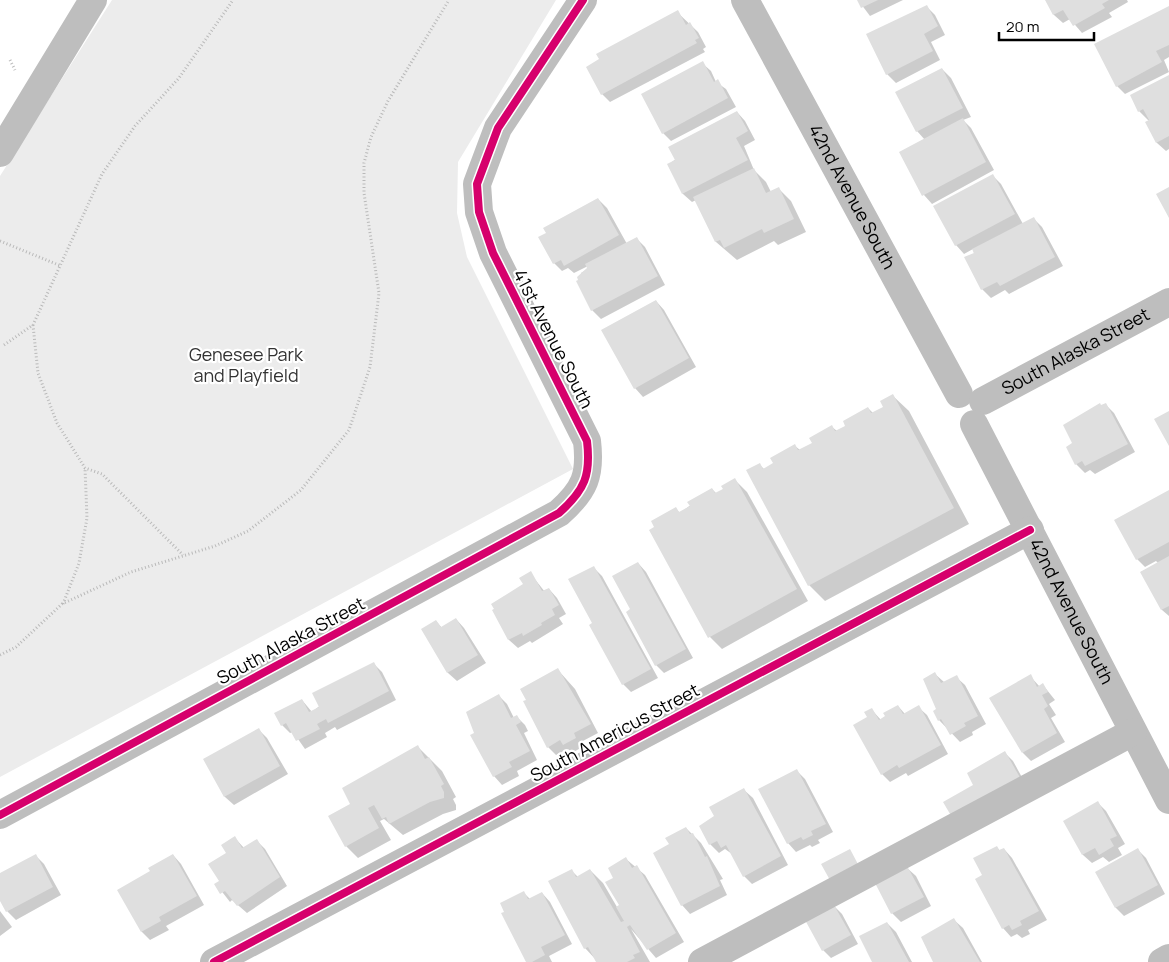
<svg xmlns="http://www.w3.org/2000/svg" width="1169" height="962" font-family="Manrope,sans-serif">
	<style>
		.green { fill: #ececec }
		.shadow { fill: #0003 }
		.building { fill: #dfdfdf }
		.lines { fill: none; stroke-linecap: round; stroke-linejoin: round }
		.path { stroke: #b9b9b9; stroke-width: 3; stroke-dasharray: 1 2.5; stroke-linecap: butt }
		.minor { stroke: #bebebe; stroke-width: 28 }
		.cycleway-casing { stroke: #fff; stroke-width: 11 }
		.cycleway { stroke: #d6006c; stroke-width: 8 }
		.labels { text-anchor: middle; stroke-width: 4.5; stroke-linejoin: round; paint-order: stroke }
		.street-label { font-size: 18px; fill: #000; stroke: #fff }
		.park-label { font-size: 18px; fill: #333; stroke: #fff }
	</style>
	<rect width="100%" height="100%" fill="#fff"/>
	<path class="green" d="M112,0H556L458,162L457,213L467,257L573,469L0,777V176Z"/>
	<path class="shadow" d="M858,0H903L870,16Z
		M1046,0H1127L1128,2L1109,13L1112,17L1082,33L1070,19L1063,23L1054,15Z
		M927,7L935,15L945,35L931,42L940,60L896,83L887,74Z
		M1169,7V57L1164,60L1169,72L1125,94L1117,86Z
		M677,12L698,32L706,47L703,49L705,52L610,102L602,94Z
		M702,63L711,71L716,82L726,89L736,107L671,141L663,133Z
		M942,69L951,78L971,117L963,120L971,128L994,170L932,204L924,195L925,140L917,131Z
		M1169,76V149L1166,151L1157,143L1146,122L1149,121L1139,111Z
		M737,112L745,121L755,140L744,146L754,170L766,182L771,192L779,189L791,201L806,232L778,245L774,241L737,260L716,242L696,200L692,202L683,194L668,165Z
		M993,176L1001,184L1023,224L1034,219L1042,227L1063,266L1009,294L1005,290L991,298L982,289L973,249L964,254L956,245Z
		M598,199L607,208L627,244L637,239L645,247L665,285L601,319L592,310L578,282L582,275L581,273L589,268L588,266L574,273L568,268L562,271L554,263Z
		M656,301L664,310L696,367L643,397L635,388Z
		M893,396L909,411L969,524L825,601L809,585L759,464L764,469L774,464L795,446L800,450L814,443L832,427L837,431L847,426L868,408L873,413L885,407Z
		M1105,404L1114,413L1135,452L1095,474L1090,470L1085,473L1076,464Z
		M735,480L747,492L808,601L722,649L710,637L676,509L680,513L712,489L717,494Z
		M1169,491V616L1162,610L1141,572L1158,563L1156,561L1145,567L1137,559Z
		M638,563L646,572L693,658L664,673L656,665Z
		M593,567L602,576L658,678L631,692L623,684L594,624Z
		M530,573L545,592L549,589L557,598L566,614L559,618L563,624L532,643L530,641L518,648L509,640L493,610L525,585Z
		M456,619L464,628L486,663L457,681L448,673L423,630L436,621L442,628Z
		M373,663L382,672L396,700L337,730L335,727L325,733L327,737L305,749L293,732L290,733L282,725L302,700L312,712Z
		M558,670L575,689L598,733L581,742L584,746L572,753L568,749L556,755L548,747Z
		M935,674L944,682L956,677L965,685L986,724L972,732L973,735L960,742L939,720Z
		M1030,676L1040,687L1043,685L1055,700L1049,704L1056,715L1051,718L1065,742L1031,761L1023,753Z
		M499,696L507,704L514,718L517,717L525,725L528,731L524,733L537,760L517,771L519,776L502,785L494,776L476,733Z
		M898,706L905,714L918,707L927,715L948,754L908,776L906,773L890,782L882,774L869,717L872,710L881,720Z
		M259,730L267,738L288,774L234,805L225,797L205,760Z
		M417,746L442,771L456,797L453,799L456,805V810L443,814L403,835L384,819L380,821L391,840L358,858L346,846L352,804Z
		M1005,753L1013,761L1029,790L975,786Z
		M796,770L805,779L833,832L818,840L820,843L812,847L810,845L796,852L788,843Z
		M744,790L753,798L788,865L752,884L744,876L732,854L725,849L719,853L710,844L716,817Z
		M1098,803L1106,811L1125,844L1118,848L1122,855L1109,862L1103,857L1092,863L1083,855L1065,822Z
		M686,828L701,843L723,879L720,880L727,895L690,914L682,905L670,845Z
		M235,838L244,848L257,841L265,849L287,886L247,913L232,900L230,902L216,884L221,881Z
		M997,847L1000,851L1004,849L1012,858L1047,920L1028,930L1030,934L1022,938L1017,934L1011,937L1003,928L983,876Z
		M1138,850L1146,858L1165,894L1124,916L1116,908L1097,873Z
		M173,855L181,864L204,905L166,926L169,930L150,940L142,932L119,890L152,872Z
		M36,856L44,864L61,895L16,920L7,911L0,898V875Z
		M626,859L645,875L684,942L656,958L631,929L650,962H598L585,948L571,870L578,877L590,870L603,883L617,907L621,905L615,879Z
		M907,868L916,876L931,906L901,922L892,913Z
		M523,892L530,899L542,893L550,902L572,944L549,956L552,962H528Z
		M834,906L842,914L858,944L831,958L823,950Z
		M0,911L12,927L0,936Z
		M954,920L963,928L982,962H934L927,949Z
		M887,923L896,932L912,962H874Z"/>
	<path class="building" d="M857,0H878L861,8Z
		M1045,0H1109L1102,4L1105,8L1073,26L1063,10L1053,15Z
		M927,5L938,26L924,34L933,51L886,75L866,34Z
		M1169,6V45L1156,51L1162,62L1116,87L1094,44Z
		M678,10L686,25L690,22L699,38L695,40L697,43L601,95L586,67L599,59L596,54Z
		M703,61L714,82L718,79L728,98L662,134L641,94Z
		M942,68L963,108L916,132L895,92Z
		M1169,75V136L1156,143L1145,122L1149,120L1143,109L1138,112L1130,95Z
		M737,111L748,131L736,138L748,160L682,194L667,164L675,160L668,147Z
		M963,118L986,162L922,196L899,152Z
		M754,168L766,193L779,187L794,219L764,233L762,229L724,248L720,240L715,242L693,197Z
		M993,174L1015,214L955,246L933,206Z
		M1169,187V218L1156,194Z
		M598,198L619,235L564,266L561,260L553,264L538,237L546,233L543,228Z
		M1034,217L1055,257L1000,286L997,282L981,290L964,257L974,253L972,249Z
		M637,237L658,276L591,311L576,281L578,280L577,277L587,268L585,264Z
		M656,300L689,358L634,389L601,330Z
		M893,394L954,508L808,586L746,470L760,463L763,469L773,463L770,458L795,444L798,450L812,443L809,438L832,425L835,431L845,426L843,421L868,407L871,413L883,407L880,401Z
		M1100,403L1101,405L1106,403L1128,444L1085,466L1082,461L1075,465L1066,447L1072,443L1063,425Z
		M1169,411V446L1154,419Z
		M735,478L797,589L708,638L649,530L654,527L651,521L676,507L679,512L690,506L687,502L712,488L715,493L723,489L721,486Z
		M1169,490V542L1136,560L1114,520Z
		M1169,556V606L1161,610L1140,572Z
		M638,562L686,649L655,666L626,612L630,609L612,576Z
		M594,566L651,669L622,685L589,625L592,623L568,579Z
		M531,571L542,591L549,588L559,605L552,609L555,615L541,623L542,625L523,636L522,633L508,640L492,610L494,609L491,604L523,584L519,578Z
		M456,618L478,655L447,673L421,629L436,620L441,627Z
		M374,662L389,691L328,723L326,719L317,724L320,729L296,741L286,723L281,726L274,713L302,699L309,712L319,707L312,693Z
		M558,668L591,724L574,733L576,738L563,745L560,740L547,748L523,701L526,700L520,689Z
		M935,672L941,683L957,675L978,716L964,723L966,726L950,735L941,719L938,721L933,711L936,709L923,679Z
		M1031,674L1037,687L1043,683L1048,692L1042,695L1048,706L1044,709L1057,733L1022,753L989,698Z
		M499,694L511,718L517,715L521,722L516,725L530,751L509,762L512,767L493,777L470,735L474,733L466,712Z
		M898,705L903,714L919,705L941,745L899,768L897,765L881,775L853,725L867,717L864,712L872,708L879,720L885,716L883,713Z
		M259,728L280,766L224,797L203,759Z
		M418,745L425,759L429,757L444,784L441,786L444,792V798L430,802L389,824L386,817L382,819L374,805L368,808L379,828L345,847L328,816L350,804L342,788Z
		M1005,751L1022,781L953,819L943,802L973,785L967,773Z
		M797,769L826,824L811,831L813,835L803,840L801,837L787,844L758,789Z
		M744,788L781,856L743,877L726,845L721,848L717,841L709,845L699,826L714,816L709,807Z
		M1098,801L1117,836L1110,839L1114,846L1099,855L1095,848L1082,855L1063,821Z
		M686,827L690,834L693,833L705,857L707,856L720,886L681,906L653,853L669,844L665,838Z
		M235,836L242,848L257,839L280,877L237,906L225,891L220,894L214,884L219,881L208,864L226,853L221,845Z
		M997,846L999,850L1004,848L1039,911L1020,921L1022,925L1012,930L1009,925L1002,929L975,879L982,875L973,858Z
		M1138,848L1158,885L1115,908L1095,872Z
		M850,849L860,868L831,882L821,864Z
		M36,854L53,887L6,912L0,901V873Z
		M173,854L197,896L159,917L161,921L141,932L117,890L150,871L148,868Z
		M626,857L632,868L637,865L676,933L647,950L630,925L627,927L640,952L633,955L635,958L627,962H596L588,947L584,949L548,881L572,869L576,877L590,869L621,922L624,921L616,907L619,905L605,882L613,878L608,868Z
		M907,866L924,897L891,914L875,883Z
		M524,891L528,899L542,892L565,935L541,947L545,955L532,962H526L501,913L504,912L500,903Z
		M834,905L851,935L822,951L805,920Z
		M954,918L980,962H933L921,937Z
		M887,922L909,962H872L859,936Z"/>
	<g class="lines">
		<path class="path" d="M10,60L15,70
			M0,241L61,266
			M33,325L38,373L57,423L85,468L102,474L183,555
			M4,345L33,325L102,174L135,126L179,78L233,0
			M63,604L79,563L87,518L85,468
			M0,655L16,647L62,604L131,572L215,546L248,531L301,490L349,430L370,367L379,293L364,193V163L371,137L388,101L449,0"/>
		<g class="minor">
			<path id="s1" d="M745,0L959,394"/>
			<path d="M0,153L93,0"/>
			<path id="s2" d="M983,401L1169,302"/>
			<path id="s3" d="M974,424L1169,800"/>
			<path d="M0,815L559,513C585,490 591,475 587,441L493,253L479,212L477,184L498,128L583,0"/>
			<path d="M214,962L1030,530"/>
			<path d="M702,962L1133,732"/>
			<path d="M1162,962L1169,958"/>
		</g>
		<g class="cycleway-casing">
			<path id="cycleway" d="M0,815L559,513C585,490 591,475 587,441L493,253L479,212L477,184L498,128L583,0
				M214,962L1030,530"/>
		</g>
		<use href="#cycleway" class="cycleway"/>
	</g>
	<g class="labels">
		<g class="street-label">
			<text dy="6" stroke="none"><textPath href="#s1" startOffset="224">42nd Avenue South</textPath></text>
			<text transform="translate(553 339) rotate(63)" y="6">41st Avenue South</text>
			<text dy="6" stroke="none"><textPath href="#s2" startOffset="105">South Alaska Street</textPath></text>
			<text dy="6" stroke="none"><textPath href="#s3" startOffset="211">42nd Avenue South</textPath></text>
			<text transform="translate(291 641) rotate(-28)" y="6">South Alaska Street</text>
			<text transform="translate(615 733) rotate(-28)" y="6">South Americus Street</text>
		</g>
		<g class="park-label">
			<text x="246" y="361">Genesee Park<tspan x="246" dy="21">and Playfield</tspan></text>
		</g>
	</g>
	<path d="M999 32v8h95v-8" fill="none" stroke="#000000" stroke-width="2.5"/>
	<text x="1006" y="32" font-size="15" fill="#000000" stroke="#ffffff" stroke-width="4" paint-order="stroke">20 m</text>
</svg>
